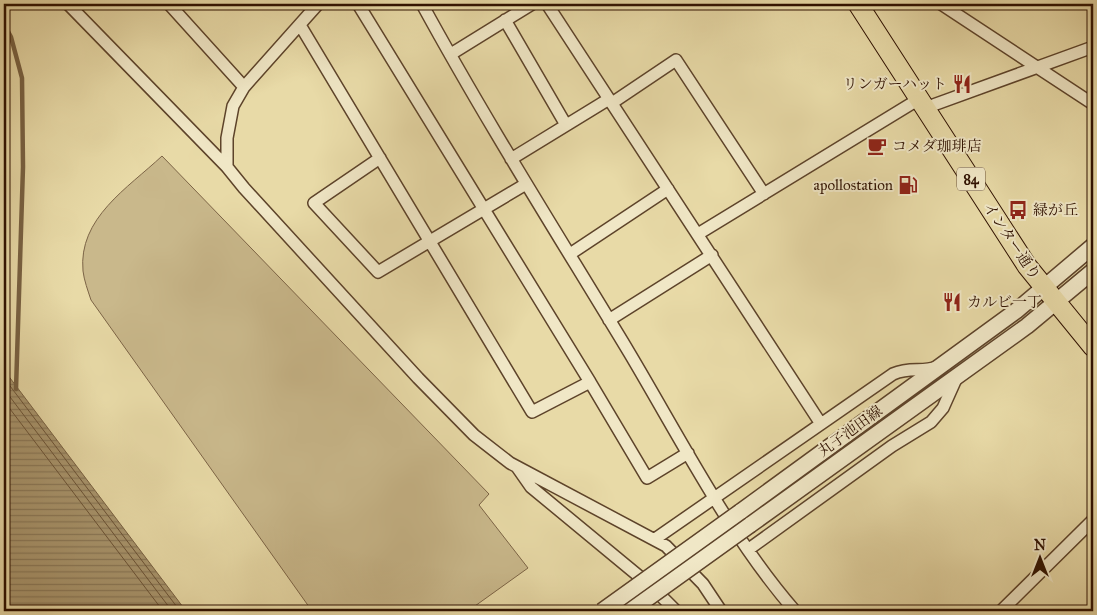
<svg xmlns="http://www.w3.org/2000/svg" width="1097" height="615" font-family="'IM FELL Great Primer','Noto Serif JP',serif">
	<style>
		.pitch { fill: #c9b88b; stroke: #7c6446 }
		.water { fill: url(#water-rules); stroke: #786142 }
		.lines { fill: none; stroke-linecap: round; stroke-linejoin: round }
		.shore { stroke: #6c5437; stroke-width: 1 }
		.stream { stroke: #786142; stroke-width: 4.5 }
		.minor-casing { stroke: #5d432a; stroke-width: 14 }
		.tertiary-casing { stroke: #5d432a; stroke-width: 18 }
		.primary-casing { stroke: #2f1100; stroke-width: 21 }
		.minor { stroke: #f0e7c6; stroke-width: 11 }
		.tertiary { stroke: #f0e7c6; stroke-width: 15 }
		.primary { stroke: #e8daa7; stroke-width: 19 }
		.tertiary-bridge-casing { stroke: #5d432a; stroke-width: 18; stroke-linecap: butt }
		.tertiary-bridge { stroke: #f0e7c6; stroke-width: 15 }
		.labels { text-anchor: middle; stroke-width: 4; stroke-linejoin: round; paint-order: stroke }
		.shield { fill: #f0e7c6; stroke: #69513b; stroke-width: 1 }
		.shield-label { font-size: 14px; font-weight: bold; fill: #2f1100 }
		.poi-label { font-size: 15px; fill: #2f1100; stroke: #f0e7c6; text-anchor: start }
		.street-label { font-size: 15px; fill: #2f1100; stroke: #f0e7c6 }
	</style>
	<defs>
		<pattern id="water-rules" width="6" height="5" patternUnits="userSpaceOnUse" patternTransform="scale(1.25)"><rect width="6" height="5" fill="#a9966e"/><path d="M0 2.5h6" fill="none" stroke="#8a7958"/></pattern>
	</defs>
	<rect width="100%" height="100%" fill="#e8daa7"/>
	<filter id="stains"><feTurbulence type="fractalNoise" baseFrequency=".004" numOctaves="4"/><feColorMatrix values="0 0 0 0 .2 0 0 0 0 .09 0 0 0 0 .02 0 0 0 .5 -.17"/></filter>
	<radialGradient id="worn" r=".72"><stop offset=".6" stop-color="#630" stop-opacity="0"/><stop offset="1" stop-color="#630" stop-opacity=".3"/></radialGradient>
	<path class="pitch" d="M162,156L489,494L479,505L528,568L468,611H312L91,300C88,291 84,280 83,271C78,218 128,188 162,156Z"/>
	<path class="water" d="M4,370L186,611H4Z"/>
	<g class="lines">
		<path class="shore" d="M4,378L180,611
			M4,389L172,611
			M4,401L163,611"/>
		<path class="stream" d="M4,24L11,37L22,78L23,167L16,389"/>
		<g class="minor-casing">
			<path id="minor" d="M68,4L227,167L244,188L418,378L474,435L510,463L666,546L703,584L721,611
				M169,4L244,87
				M358,4L590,382
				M422,4C487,123 560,238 630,354C680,438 731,538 795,611
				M547,4L821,424
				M941,4L1093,104
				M505,20L566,125
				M300,25L532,412L590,382L647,478L688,453
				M451,54L532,4
				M612,103L676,60L764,194
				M925,108L1093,47
				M380,158L314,203L378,272L526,184
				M511,159L609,99
				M227,167V138L233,106L244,87L318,4
				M698,234L919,99
				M570,254L668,189
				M609,320L712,255
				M517,467L531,487L652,587L676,611
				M655,539L893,374C911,366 921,373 937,367
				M749,549L892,446L931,422L943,408L956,379
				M1001,611L1093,520"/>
		</g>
		<g class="tertiary-casing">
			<path id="tertiary" d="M740,512L1016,311L1093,246
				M750,525L1027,326L1093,271"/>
		</g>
		<g class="primary-casing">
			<path id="primary" d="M858,4L1027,266L1093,347"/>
		</g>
		<use href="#minor" class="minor"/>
		<use href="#tertiary" class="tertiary"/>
		<use href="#primary" class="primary"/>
		<g class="tertiary-bridge-casing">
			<path id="tertiary-bridge" d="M602,611L740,512
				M630,611L750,525"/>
		</g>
		<use href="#tertiary-bridge" class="tertiary-bridge"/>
	</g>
	<defs>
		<g id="restaurant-bare" transform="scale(1.5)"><path d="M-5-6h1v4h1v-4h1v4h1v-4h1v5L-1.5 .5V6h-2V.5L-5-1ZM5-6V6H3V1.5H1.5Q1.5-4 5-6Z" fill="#8f2418" stroke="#f0e7c6" stroke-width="2.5" paint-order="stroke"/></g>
		<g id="cafe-bare" transform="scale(1.5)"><path d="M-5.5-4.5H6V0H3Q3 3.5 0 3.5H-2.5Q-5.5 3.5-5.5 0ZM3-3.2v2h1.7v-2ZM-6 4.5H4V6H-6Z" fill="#8f2418" stroke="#f0e7c6" stroke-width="2.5" paint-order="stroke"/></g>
		<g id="fuel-bare" transform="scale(1.5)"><path d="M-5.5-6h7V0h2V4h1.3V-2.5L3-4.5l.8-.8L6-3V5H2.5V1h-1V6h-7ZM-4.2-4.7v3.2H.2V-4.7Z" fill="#8f2418" stroke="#f0e7c6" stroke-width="2.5" paint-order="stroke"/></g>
		<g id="bus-bare" transform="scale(1.5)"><path d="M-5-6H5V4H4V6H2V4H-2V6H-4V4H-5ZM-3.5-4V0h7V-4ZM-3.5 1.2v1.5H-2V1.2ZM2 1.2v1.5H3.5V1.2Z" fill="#8f2418" stroke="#f0e7c6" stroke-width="2.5" paint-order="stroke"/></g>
	</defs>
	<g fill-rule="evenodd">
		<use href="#restaurant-bare" x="962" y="84"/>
		<use href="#cafe-bare" x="877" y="146"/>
		<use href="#fuel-bare" x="908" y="185"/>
		<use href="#bus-bare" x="1018" y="210"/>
		<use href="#restaurant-bare" x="952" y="302"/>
	</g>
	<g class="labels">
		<rect class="shield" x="957" y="167.5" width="28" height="23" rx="4"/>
		<g class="shield-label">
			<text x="971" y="184">84</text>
		</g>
		<g class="poi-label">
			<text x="947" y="89" text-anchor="end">リンガーハット</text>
			<text x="892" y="151">コメダ珈琲店</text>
			<text x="893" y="190" text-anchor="end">apollostation</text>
			<text x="1033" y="215">緑が丘</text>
			<text x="967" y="307">カルビ一丁</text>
		</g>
		<g class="street-label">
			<text transform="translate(1012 241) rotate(56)" y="5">インター通り</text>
			<text transform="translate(850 431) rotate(-36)" y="5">丸子池田線</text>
		</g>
	</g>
	<rect width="1097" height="615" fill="none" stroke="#e8daa7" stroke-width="20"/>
	<rect x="5" y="5" width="1087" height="605" fill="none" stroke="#2f1100" stroke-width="2.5"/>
	<rect x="10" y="10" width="1077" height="595" fill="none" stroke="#2f1100"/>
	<g transform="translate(1040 558)" stroke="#f0e7c6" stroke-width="4" paint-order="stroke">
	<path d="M0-4L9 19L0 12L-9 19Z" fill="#2f1100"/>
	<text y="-8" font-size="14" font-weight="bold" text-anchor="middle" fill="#2f1100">N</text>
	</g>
	<rect width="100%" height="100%" filter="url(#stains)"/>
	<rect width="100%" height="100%" fill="url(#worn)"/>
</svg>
